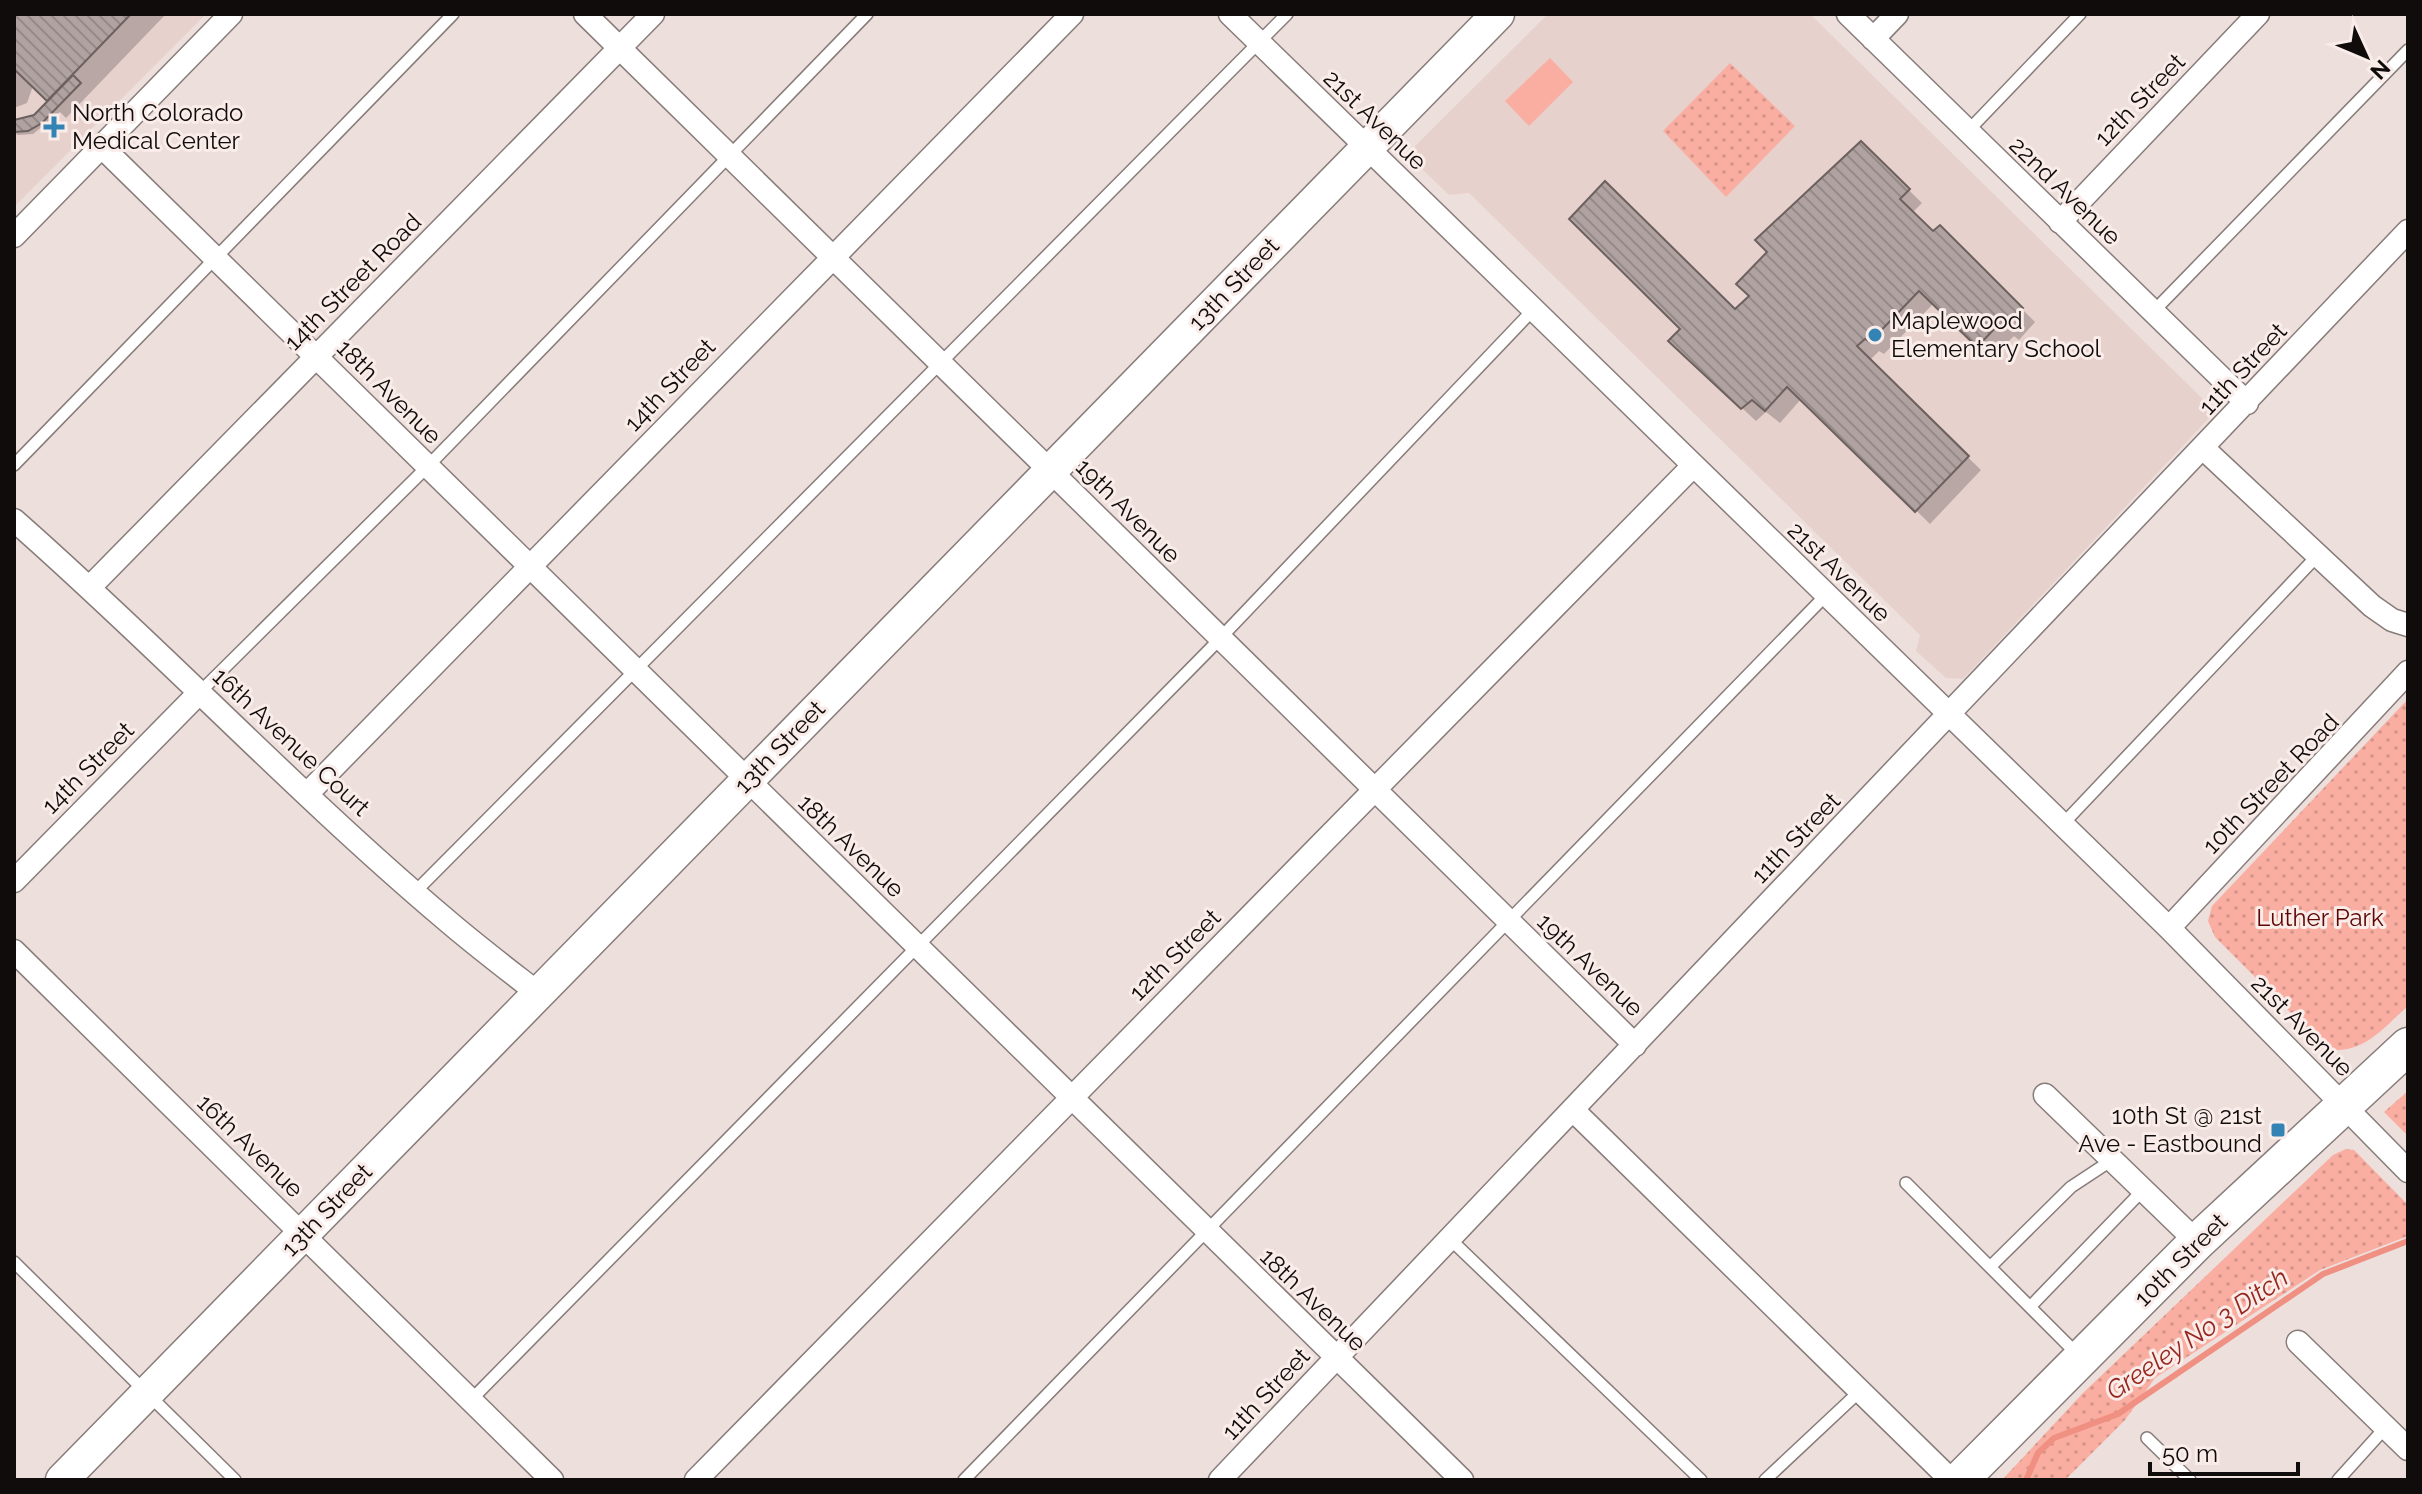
<svg xmlns="http://www.w3.org/2000/svg" width="2422" height="1494" font-family="Raleway,sans-serif">
	<style>
		.built { fill: #e7d1cd }
		.grass { fill: url(#grass-dots) }
		.pitch { fill: #faada1 }
		.shadow { fill: #0003 }
		.lines { fill: none; stroke-linecap: round; stroke-linejoin: round }
		.stream { stroke: #f09082; stroke-width: 6 }
		.building { fill: url(#building-back-hatch); stroke: #6d615f; stroke-width: 2 }
		.lane-casing { stroke: #887c7a; stroke-width: 14 }
		.street-casing { stroke: #887c7a; stroke-width: 25 }
		.secondary-casing { stroke: #887c7a; stroke-width: 35 }
		.primary-casing { stroke: #887c7a; stroke-width: 39 }
		.lane { stroke: #fff; stroke-width: 11 }
		.street { stroke: #fff; stroke-width: 22 }
		.secondary { stroke: #fff; stroke-width: 32 }
		.primary { stroke: #fff; stroke-width: 36 }
		.poi-dot { fill: #3384b5; stroke: #f9ece9; stroke-width: 3 }
		.labels { text-anchor: middle; stroke-width: 6; stroke-linejoin: round; paint-order: stroke }
		.street-label { font-size: 24px; fill: #100c0b; stroke: #f9ece9 }
		.poi-label { font-size: 24px; fill: #100c0b; stroke: #f9ece9; text-anchor: start }
		.park-label { font-size: 24px; fill: #5e0604; stroke: #f9ece9 }
		.water-label { font-size: 26px; font-style: italic; fill: #97271e; stroke: #f9ece9 }
	</style>
	<defs>
		<pattern id="grass-dots" width="8" height="8" patternUnits="userSpaceOnUse" patternTransform="scale(2)"><rect width="8" height="8" fill="#faada1"/><path d="M2 2h.1M6 6h.1" fill="none" stroke="#d59489" stroke-width="1.8" stroke-linecap="round"/></pattern>
		<pattern id="building-back-hatch" width="6" height="6" patternUnits="userSpaceOnUse" patternTransform="scale(2)"><rect width="6" height="6" fill="#afa2a0"/><path d="M-1 5l2 2M0 0l6 6M5-1l2 2" fill="none" stroke="#968a88"/></pattern>
	</defs>
	<rect width="100%" height="100%" fill="#ecdfdc"/>
	<path class="built" d="M14,14H206L14,207Z
		M1548,14H1810L2211,407V416L1963,679L1946,678L1916,651L1920,635L1469,193L1449,195L1419,166L1415,146Z"/>
	<path class="grass" d="M1730,63L1795,126L1726,197L1663,131Z
		M2408,699V1006C2382,1029 2365,1053 2328,1050L2215,937L2208,921L2212,906Z
		M2408,1091V1136L2384,1112Z
		M2346,1149L2354,1150L2408,1205V1236L2320,1270L2155,1378L2125,1420L2065,1480H2002L2083,1393L2333,1155Z"/>
	<path class="pitch" d="M1550,58L1573,82L1529,126L1505,101Z"/>
	<path class="shadow" d="M14,14H166L66,118L60,112L33,134L18,135L14,133V122L35,116L50,102L33,86L27,103L14,108Z
		M1861,143L1922,203L1912,213L1933,233L1940,227L2035,322L2019,340L2014,336L1991,359L1934,303L1884,354L1879,351L1869,361L1981,470L1930,524L1802,398L1780,423L1766,412L1756,421L1684,354L1751,296L1770,252Z"/>
	<g class="lines">
		<path class="stream" d="M2026,1480L2038,1453L2054,1438L2118,1414L2323,1274L2408,1241"/>
	</g>
	<path class="building" d="M14,14H131L47,101L15,70L14,75Z
		M73,75L81,83L42,123L28,131L14,132V120L34,115Z
		M1861,141L1910,189L1900,199L1933,231L1940,225L2023,308L2004,329L1999,324L1977,347L1919,291L1870,342L1865,339L1857,346L1969,456L1915,512L1787,387L1765,411L1752,400L1741,409L1668,341L1680,329L1569,219L1605,181L1735,309L1749,296L1736,284L1767,252L1755,240Z"/>
	<g class="lines">
		<g class="lane-casing">
			<path id="lane" d="M1967,132L2080,14
				M2152,313L2408,50
				M14,465L453,14
				M200,692L428,466L867,14
				M2062,825L2318,555
				M415,892L1287,14
				M1906,1183L2078,1355
				M1450,1239L1701,1480
				M14,1262L235,1480
				M1990,1267L2071,1187L2112,1160
				M2030,1307L2143,1190
				M471,1400L1210,649L1532,311
				M2147,1438L2190,1480
				M964,1480L1826,595
				M1765,1480L1860,1391
				M2338,1480L2385,1428"/>
		</g>
		<g class="street-casing">
			<path id="street" d="M585,14L1635,1045
				M1230,14L2169,928L2408,1171
				M1848,14L2247,403
				M1873,39L1897,14
				M102,147L1462,1480
				M2060,222L2258,14
				M14,236L231,14
				M2204,449L2372,606L2392,620L2408,625
				M14,520C161,649 295,792 444,918C474,944 507,969 539,994
				M90,587L653,14
				M307,794L1072,14
				M14,881L200,692
				M2169,928L2408,672
				M14,951L552,1480
				M2045,1095L2197,1242
				M1573,1110L1951,1480
				M2298,1342L2408,1449
				M696,1480L1692,467
				M1220,1480L2408,231"/>
		</g>
		<g class="secondary-casing">
			<path id="secondary" d="M62,1480L1498,14"/>
		</g>
		<g class="primary-casing">
			<path id="primary" d="M1960,1480L2197,1242L2408,1046"/>
		</g>
		<use href="#lane" class="lane"/>
		<use href="#street" class="street"/>
		<use href="#secondary" class="secondary"/>
		<use href="#primary" class="primary"/>
	</g>
	<g class="poi-dot">
		<path d="M50 115h8v8h8v8h-8v8h-8v-8h-8v-8h8z"/>
		<circle cx="1875" cy="335" r="8"/>
		<rect x="2270" y="1122" width="16" height="16" rx="4"/>
	</g>
	<g class="labels">
		<g class="street-label">
			<text transform="translate(2140 100) rotate(-46)" y="8">12th Street</text>
			<text transform="translate(1375 120) rotate(44)" y="8">21st Avenue</text>
			<text transform="translate(2065 191) rotate(44)" y="8">22nd Avenue</text>
			<text transform="translate(353 282) rotate(-45)" y="8">14th Street Road</text>
			<text transform="translate(1234 284) rotate(-46)" y="8">13th Street</text>
			<text transform="translate(2243 369) rotate(-47)" y="8">11th Street</text>
			<text transform="translate(670 385) rotate(-46)" y="8">14th Street</text>
			<text transform="translate(389 392) rotate(45)" y="8">18th Avenue</text>
			<text transform="translate(1128 511) rotate(45)" y="8">19th Avenue</text>
			<text transform="translate(1839 572) rotate(44)" y="8">21st Avenue</text>
			<text transform="translate(291 742) rotate(43)" y="8">16th Avenue Court</text>
			<text transform="translate(780 747) rotate(-46)" y="8">13th Street</text>
			<text transform="translate(88 768) rotate(-45)" y="8">14th Street</text>
			<text transform="translate(2271 784) rotate(-46)" y="8">10th Street Road</text>
			<text transform="translate(1796 838) rotate(-46)" y="8">11th Street</text>
			<text transform="translate(851 846) rotate(44)" y="8">18th Avenue</text>
			<text transform="translate(1175 955) rotate(-45)" y="8">12th Street</text>
			<text transform="translate(1590 965) rotate(44)" y="8">19th Avenue</text>
			<text transform="translate(2302 1026) rotate(45)" y="8">21st Avenue</text>
			<text transform="translate(250 1146) rotate(44)" y="8">16th Avenue</text>
			<text transform="translate(327 1210) rotate(-46)" y="8">13th Street</text>
			<text transform="translate(2181 1260) rotate(-45)" y="8">10th Street</text>
			<text transform="translate(1313 1300) rotate(44)" y="8">18th Avenue</text>
			<text transform="translate(1266 1394) rotate(-47)" y="8">11th Street</text>
		</g>
		<g class="poi-label">
			<text x="72" y="121">North Colorado<tspan x="72" dy="28">Medical Center</tspan></text>
			<text x="1891" y="329">Maplewood<tspan x="1891" dy="28">Elementary School</tspan></text>
			<text x="2262" y="1124" text-anchor="end">10th St @ 21st<tspan x="2262" dy="28">Ave - Eastbound</tspan></text>
		</g>
		<g class="park-label">
			<text x="2320" y="926">Luther Park</text>
		</g>
		<g class="water-label">
			<text transform="translate(2197 1334) rotate(-34)" y="9">Greeley No 3 Ditch</text>
		</g>
	</g>
	<rect width="2422" height="1494" fill="none" stroke="#100c0b" stroke-width="32"/>
	<g transform="translate(2366 56) rotate(134)" stroke="#f9ece9" stroke-width="6" paint-order="stroke">
	<path d="M0-6L14 30L0 20L-14 30Z" fill="#100c0b"/>
	<text y="-12" font-size="22" font-weight="bold" text-anchor="middle" fill="#100c0b">N</text>
	</g>
	<path d="M2150 1462v12h148v-12" fill="none" stroke="#100c0b" stroke-width="4"/>
	<text x="2162" y="1462" font-size="24" fill="#100c0b" stroke="#f9ece9" stroke-width="6" paint-order="stroke">50 m</text>
</svg>
